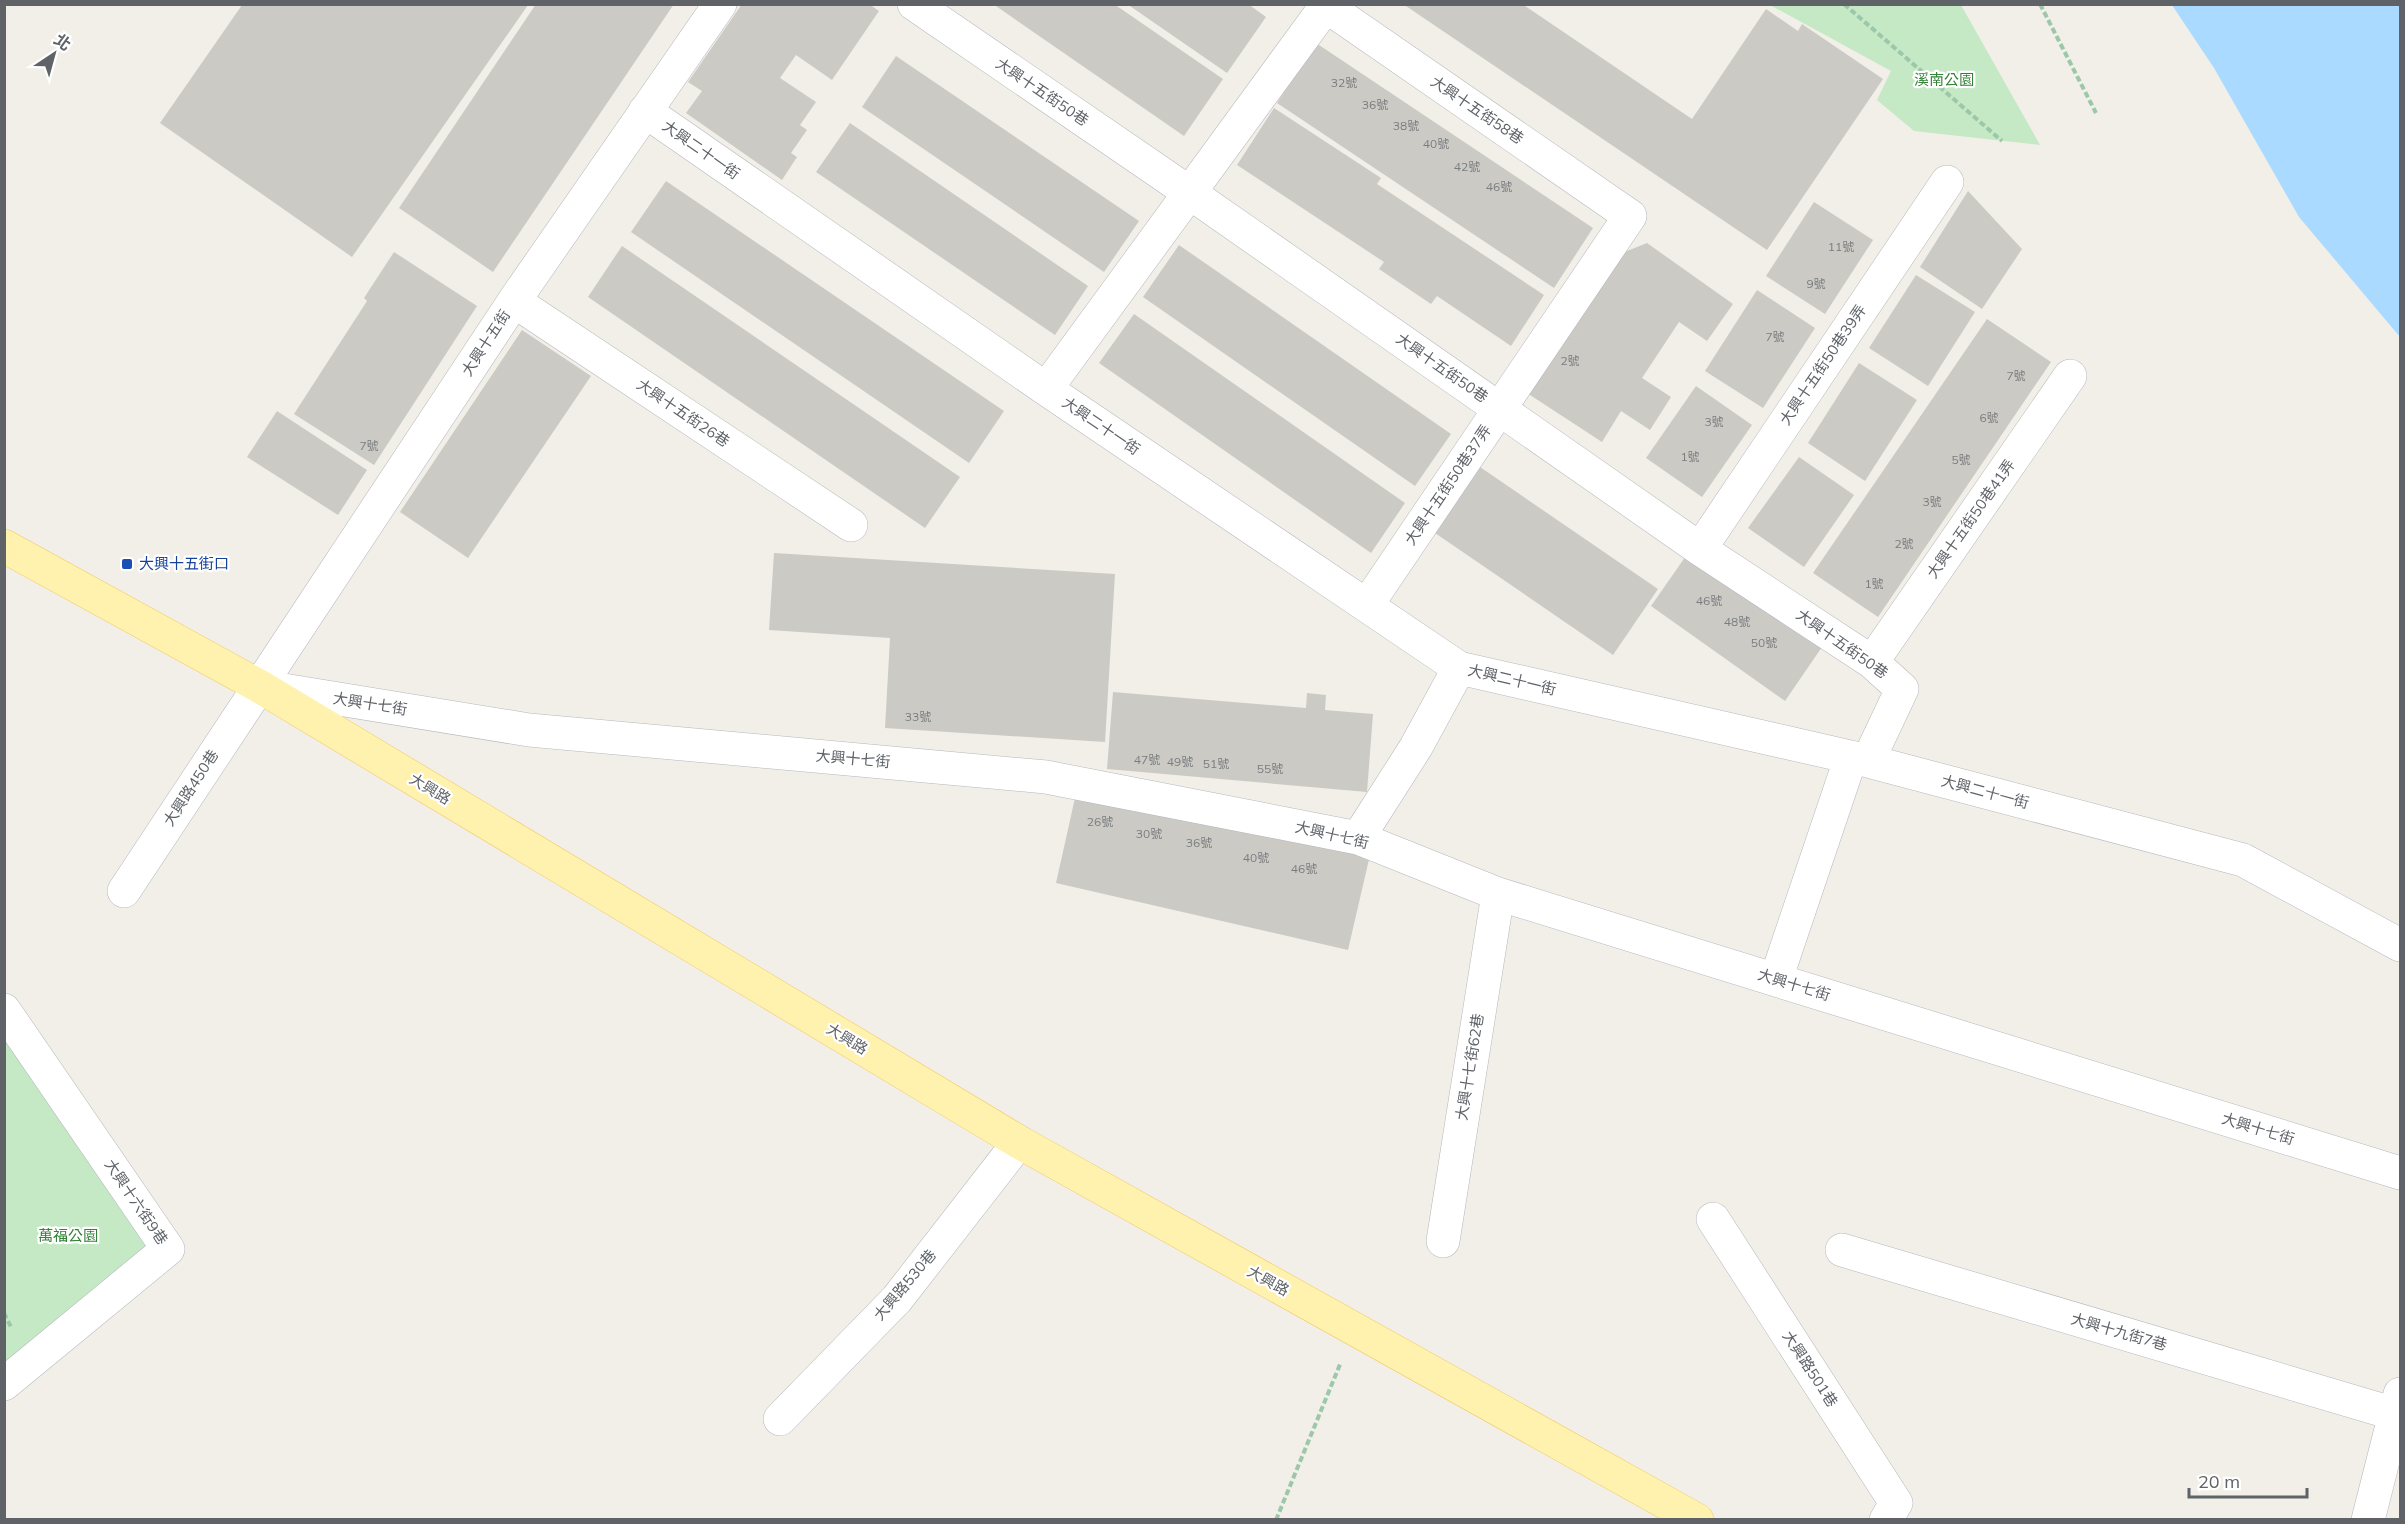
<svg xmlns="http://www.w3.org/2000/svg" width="2405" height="1524" font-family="Mulish,'Noto Sans TC',sans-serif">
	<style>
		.green { fill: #c5e8c5 }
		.water { fill: #aadaff }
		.building { fill: #cccac5 }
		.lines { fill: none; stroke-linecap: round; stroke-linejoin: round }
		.minor-casing { stroke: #b5b8bc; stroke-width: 34 }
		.major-casing { stroke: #f2c960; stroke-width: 34 }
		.path { stroke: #9cc7a9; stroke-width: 4; stroke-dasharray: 6 3; stroke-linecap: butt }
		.minor { stroke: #fff; stroke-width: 33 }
		.major { stroke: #fff2af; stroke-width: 33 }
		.transit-dot { fill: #1a4fb4; stroke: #fff; stroke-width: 2 }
		.labels { text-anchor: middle; stroke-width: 4.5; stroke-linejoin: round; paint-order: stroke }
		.number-label { font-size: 12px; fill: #7a7d7f }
		.park-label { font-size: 15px; fill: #348238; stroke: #fff }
		.street-label { font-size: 15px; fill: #5f6368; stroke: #fff }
		.transit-label { font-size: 15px; fill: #164399; stroke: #fff; text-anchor: start }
	</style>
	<rect width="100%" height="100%" fill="#f1efe8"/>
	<path class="green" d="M1770,5H1961L2040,145L1914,131L1877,100L1891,71Z
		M4,1035L151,1246L4,1382Z"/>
	<path class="water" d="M2172,5H2400V337L2299,217L2214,68Z"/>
	<path class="building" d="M536,4H674L493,272L399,208Z
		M742,4H869L879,11L832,80L796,55L780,78L816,102L800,125L807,130L791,153L797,157L782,180L686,113L702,91L688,82Z
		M993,4H1114L1223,79L1184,136Z
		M1127,4H1248L1266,17L1227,73Z
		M1403,4H1522L1692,119L1766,9L1798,31L1802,24L1883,79L1767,250Z
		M242,5H528L352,257L160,123Z
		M1316,43L1593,228L1554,288L1277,103Z
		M896,56L1139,221L1104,272L862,107Z
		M1274,108L1381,178L1377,184L1544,295L1511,346L1437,296L1431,304L1379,269L1384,262L1237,165Z
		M850,123L1088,286L1055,335L816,172Z
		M666,181L1004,411L969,463L631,232Z
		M1968,191L2022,249L1982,309L1920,267Z
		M1814,202L1873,240L1825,314L1766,276Z
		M1647,243L1733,304L1707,341L1679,322L1642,378L1671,397L1650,430L1621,411L1602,442L1527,393L1622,253Z
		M1179,245L1451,434L1415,486L1143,297Z
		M622,246L960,477L925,528L588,297Z
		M394,252L477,306L374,465L294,414L367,301L364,298Z
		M1916,275L1975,312L1928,386L1869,348Z
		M1757,290L1815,328L1763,408L1705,371Z
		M1134,314L1405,503L1371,553L1099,363Z
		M1987,319L2051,362L1878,617L1813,573Z
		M522,330L591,376L468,558L400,512Z
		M1859,363L1917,400L1865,481L1808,443Z
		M1696,386L1752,425L1702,497L1646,458Z
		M277,411L367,470L338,515L247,457Z
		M1799,457L1854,495L1804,567L1748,528Z
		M1480,467L1658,589L1613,655L1435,533Z
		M774,553L1115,574L1105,742L885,728L890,638L769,630Z
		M1688,553L1822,647L1785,701L1651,606Z
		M1113,692L1306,708L1307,693L1326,695L1325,710L1373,714L1367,792L1107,769Z
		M1077,789L1370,855L1348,950L1056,883Z"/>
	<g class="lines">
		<g class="minor-casing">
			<path id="minor" d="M914,4L1190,193L1700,549L1872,662L1902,689L1868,761
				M1323,4L1630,216L1367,605
				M645,111L1046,389L1459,668L1868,761L2243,860L2400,945
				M514,301L851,525
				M1046,389L1326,6
				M1700,549L1947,182
				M1872,662L2070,376
				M259,686L529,730L1046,777L1358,838L1498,894L2400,1173
				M1358,838L1416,747L1459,668
				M124,891L514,301L720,4
				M1776,979L1851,757
				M4,1010L168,1249L4,1384
				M1713,1219L1896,1503L1886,1520
				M1443,1241L1498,894
				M1842,1250L2395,1414
				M780,1419L897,1299L1019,1142
				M2368,1520L2400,1394"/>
		</g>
		<g class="major-casing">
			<path id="major" d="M4,546L259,686L1019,1142L1697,1520"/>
		</g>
		<path class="path" d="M1844,4L2002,141
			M2040,4L2096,113
			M4,1313L12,1329
			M1276,1520L1341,1362"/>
		<use href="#minor" class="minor"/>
		<use href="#major" class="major"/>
	</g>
	<rect class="transit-dot" x="121" y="558" width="12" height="12" rx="3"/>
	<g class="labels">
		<g class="number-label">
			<text x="1344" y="87">32號</text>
			<text x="1375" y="109">36號</text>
			<text x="1406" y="130">38號</text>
			<text x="1436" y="148">40號</text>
			<text x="1467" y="171">42號</text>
			<text x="1499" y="191">46號</text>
			<text x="1841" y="251">11號</text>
			<text x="1816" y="288">9號</text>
			<text x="1775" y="341">7號</text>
			<text x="1570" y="365">2號</text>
			<text x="2016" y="380">7號</text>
			<text x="1989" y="422">6號</text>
			<text x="1714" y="426">3號</text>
			<text x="369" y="450">7號</text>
			<text x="1690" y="461">1號</text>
			<text x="1961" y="464">5號</text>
			<text x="1932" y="506">3號</text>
			<text x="1904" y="548">2號</text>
			<text x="1874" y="588">1號</text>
			<text x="1709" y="605">46號</text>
			<text x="1737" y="626">48號</text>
			<text x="1764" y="647">50號</text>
			<text x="918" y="721">33號</text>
			<text x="1147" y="764">47號</text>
			<text x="1180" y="766">49號</text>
			<text x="1216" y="768">51號</text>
			<text x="1270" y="773">55號</text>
			<text x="1100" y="826">26號</text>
			<text x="1149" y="838">30號</text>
			<text x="1199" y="847">36號</text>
			<text x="1256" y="862">40號</text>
			<text x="1304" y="873">46號</text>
		</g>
		<g class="park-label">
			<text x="1944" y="85">溪南公園</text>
			<text x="68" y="1241">萬福公園</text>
		</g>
		<g class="street-label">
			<text transform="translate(1042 92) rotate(34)" y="5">大興十五街50巷</text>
			<text transform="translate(1477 110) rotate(34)" y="5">大興十五街58巷</text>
			<text transform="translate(701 150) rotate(35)" y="5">大興二十一街</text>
			<text transform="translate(486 343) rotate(-57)" y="5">大興十五街</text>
			<text transform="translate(1823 365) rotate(-56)" y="5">大興十五街50巷39弄</text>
			<text transform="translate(1442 368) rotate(35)" y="5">大興十五街50巷</text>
			<text transform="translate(683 413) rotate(34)" y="5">大興十五街26巷</text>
			<text transform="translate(1101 426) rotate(34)" y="5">大興二十一街</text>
			<text transform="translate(1448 485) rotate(-56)" y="5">大興十五街50巷37弄</text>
			<text transform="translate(1971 519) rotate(-55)" y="5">大興十五街50巷41弄</text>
			<text transform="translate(1842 644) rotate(35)" y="5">大興十五街50巷</text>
			<text transform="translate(1512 680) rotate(13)" y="5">大興二十一街</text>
			<text transform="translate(370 704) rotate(9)" y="5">大興十七街</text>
			<text transform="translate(853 759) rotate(5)" y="5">大興十七街</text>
			<text transform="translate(191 788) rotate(-57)" y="5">大興路450巷</text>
			<text transform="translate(430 789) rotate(31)" y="5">大興路</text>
			<text transform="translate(1985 792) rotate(15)" y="5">大興二十一街</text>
			<text transform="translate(1332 835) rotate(13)" y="5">大興十七街</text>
			<text transform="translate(1794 985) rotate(17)" y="5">大興十七街</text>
			<text transform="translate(847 1039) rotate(31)" y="5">大興路</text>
			<text transform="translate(1470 1067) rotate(-81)" y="5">大興十七街62巷</text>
			<text transform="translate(2258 1129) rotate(17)" y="5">大興十七街</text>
			<text transform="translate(136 1202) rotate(56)" y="5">大興十六街9巷</text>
			<text transform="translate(1268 1281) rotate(29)" y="5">大興路</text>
			<text transform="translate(905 1285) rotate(-50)" y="5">大興路530巷</text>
			<text transform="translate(2119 1332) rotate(16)" y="5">大興十九街7巷</text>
			<text transform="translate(1810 1369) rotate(57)" y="5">大興路501巷</text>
		</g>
		<g class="transit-label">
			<text x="139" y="569">大興十五街口</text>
		</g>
	</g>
	<rect width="2405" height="1524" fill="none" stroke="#5f6368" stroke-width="12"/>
	<g transform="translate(54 54) rotate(36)" stroke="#ffffff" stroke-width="4.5" paint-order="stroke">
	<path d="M0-4.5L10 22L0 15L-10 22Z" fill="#5f6368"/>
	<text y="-9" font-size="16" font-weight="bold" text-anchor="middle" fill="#5f6368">北</text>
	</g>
	<path d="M2189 1488v9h118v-9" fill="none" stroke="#5f6368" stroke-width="3"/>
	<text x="2198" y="1488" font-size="18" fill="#5f6368" stroke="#ffffff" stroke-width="4.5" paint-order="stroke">20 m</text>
</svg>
